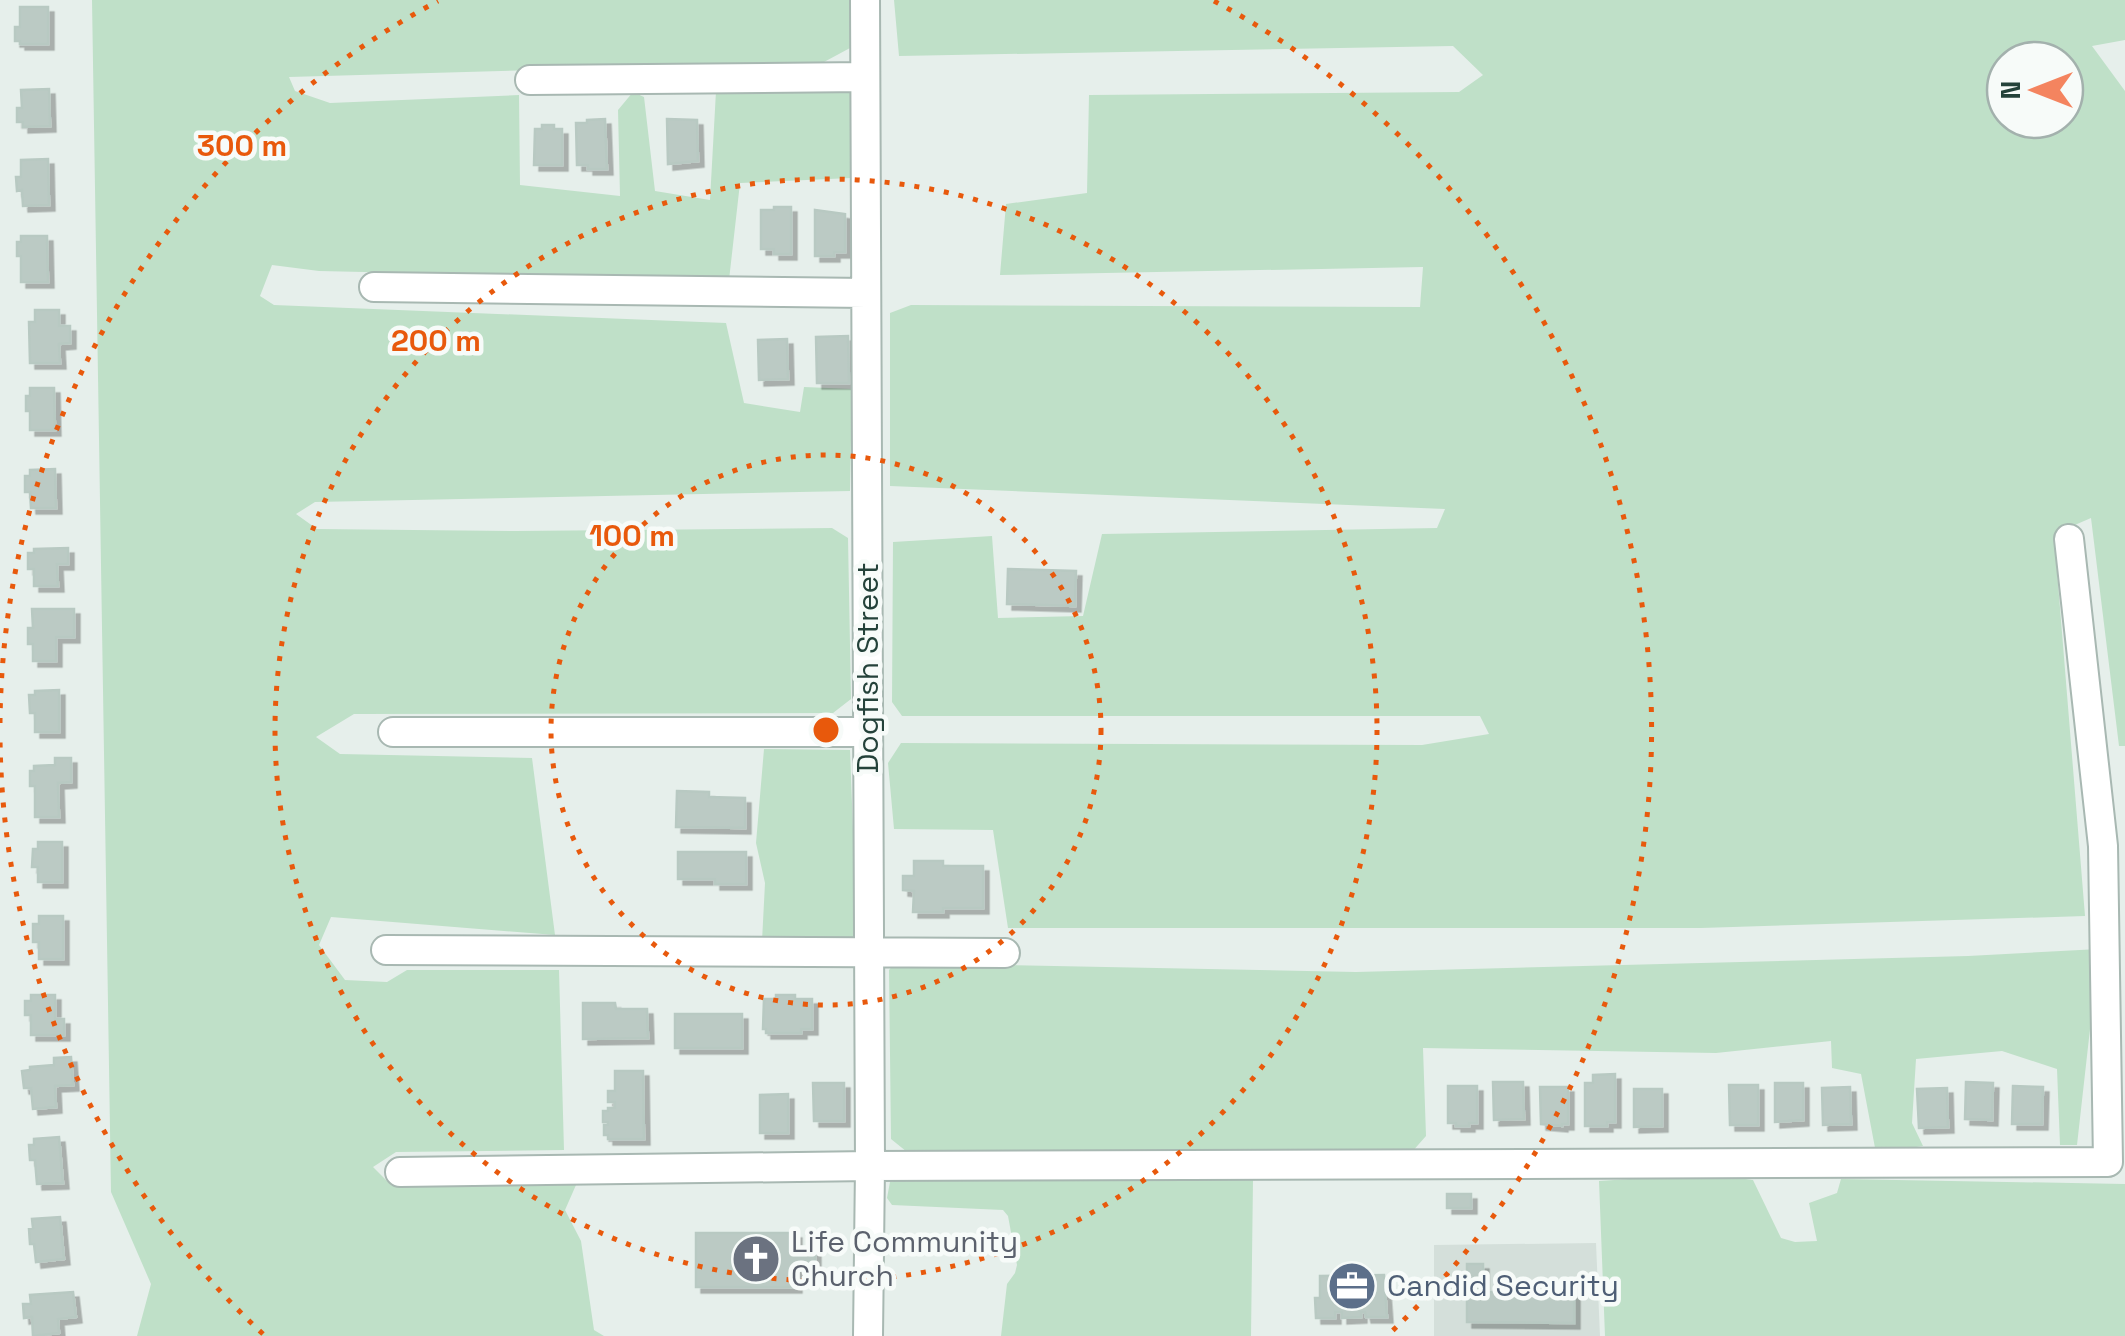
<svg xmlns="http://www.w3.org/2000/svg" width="2125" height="1336" font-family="'Space Grotesk',sans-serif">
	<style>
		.built { fill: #d4dfda }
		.green { fill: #bfe0c8; fill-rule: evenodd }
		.building { fill: #bbcac4; stroke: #b8c9c2; stroke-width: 2.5; filter: url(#shadow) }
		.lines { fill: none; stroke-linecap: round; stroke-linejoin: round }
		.minor-casing { stroke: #a8b8b2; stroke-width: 32 }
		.minor { stroke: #fff; stroke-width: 28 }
		.ring { fill: none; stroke: #e8590c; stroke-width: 5; stroke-dasharray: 5 10 }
		.labels { text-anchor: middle; stroke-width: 9; stroke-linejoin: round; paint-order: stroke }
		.street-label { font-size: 30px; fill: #24423a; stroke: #f7fbf9 }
		.worship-label { font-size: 30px; fill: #5b616d; stroke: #f7fbf9; text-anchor: start }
		.service-label { font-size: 30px; fill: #4e5e75; stroke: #f7fbf9; text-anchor: start }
		.centre { fill: #e8590c; stroke: #f7fbf9; stroke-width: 5 }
		.ring-label { font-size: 30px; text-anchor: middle; font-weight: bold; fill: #e8590c; stroke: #f7fbf9; stroke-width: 9; stroke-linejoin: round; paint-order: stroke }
	</style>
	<defs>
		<filter id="shadow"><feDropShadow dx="5.5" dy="5.5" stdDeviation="0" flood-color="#0004"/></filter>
	</defs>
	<rect width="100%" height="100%" fill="#e6efeb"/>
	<path class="built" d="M1596,1243L1600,1336H1434V1245Z"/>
	<path class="green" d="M92,0H850V48L824,62L289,77L295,91L330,103L519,95L520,185L620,196L618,110L633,92L644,97L655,191L710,200L716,91L853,92L851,178L740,183L729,280L319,271L272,265L260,296L274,305L726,323L744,403L800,412L804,387L852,389L850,491L315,502L296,514L317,529L516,531L832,528L848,538L851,699L833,713L354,714L316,737L340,754L532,758L555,935L331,917L319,945L345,980L387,982L407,970H559L564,1150L396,1152L373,1167L392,1186L576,1185L565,1210L581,1241L594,1330L604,1336H137L151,1284L111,1192Z
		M894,0H2125V40L2092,46L2125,91V746H2119L2091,518L2054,534L2085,916L1701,928H1008L993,830L894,829L888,763L901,743L1422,745L1489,734L1480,716H902L892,702L893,542L992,536L998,618L1083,616L1102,534L1437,528L1445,509L890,486V313L911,305L1420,307L1423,267L1000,275L1006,204L1087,193L1089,95L1459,92L1483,75L1453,46L899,56ZM2005,60H2065V120H2005Z
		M764,749L850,750L857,937L762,941L765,883L756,843Z
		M2099,949L2077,1145H2060L2057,1069L2002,1051L1916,1059L1912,1123L1923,1146L1876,1153L1861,1074L1832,1068L1831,1041L1716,1053L1423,1048L1426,1136L1411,1153L912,1156L891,1139L889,970L900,957L1006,965L1356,972L1968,956Z
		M1707,1174L1753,1180L1781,1238L1795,1242L1817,1241L1809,1203L1837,1193L1841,1179L2125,1184V1336H1605L1599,1181Z
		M898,1180H1253L1251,1336H1001L1007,1284L1015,1273L1017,1265L1008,1216L1003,1210L892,1205L887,1198L890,1182Z"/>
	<path class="building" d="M20,7H48V44H20V41H15V27H20Z
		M49,89L50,126L23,127V122H17V108H22L21,90Z
		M605,119L607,169H588V165H577L576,123H587V120Z
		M667,119L697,120L698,161L668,164Z
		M542,125H554V129H562V165H534L535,129H542Z
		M48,159L49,205L23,206L22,190L17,191L16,177H21V160Z
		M774,207H791V254H774V249H761V210H774Z
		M815,210L845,214V252H834V256H815Z
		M21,236H47L48,282H21V256H17V242H21Z
		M35,310H59V326H70V343L59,344L60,363H30L29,322H35Z
		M848,336L849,383H817L816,337Z
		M787,339L788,379L759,380L758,340Z
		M30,388H54L55,430H30V411H26V396H30Z
		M55,469L56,508H31L30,492H25V476H30V470Z
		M68,548V564H57L58,586H34V569H28V553H34V549Z
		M1008,569L1076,571L1075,606L1007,604Z
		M32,609H74V637H56V661H33V644H28V628H33Z
		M59,690V732H35V713H30L29,695H35V691Z
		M55,758H71V782L58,783L59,817H35V786H30V771H34V766L55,765Z
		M677,791L709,792V797L745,798V828L676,827Z
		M38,842H62V882H38V867H32L33,849H38Z
		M678,852H746V884H715V879H678Z
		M914,861H943V866H983V908H943V912H913L914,891L903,890V876H914Z
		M39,916H63V959H39V942H33V924H39Z
		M31,995H55V1019H64V1035H31V1015H25V1001H31Z
		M776,995H795V999H812V1029H801V1033H766V1029H763L764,999H776Z
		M583,1003H615L616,1009H647L648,1038L583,1039Z
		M675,1014H742V1048H675Z
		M71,1057L73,1085L55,1086L56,1107L33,1109L31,1088H24L22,1071L30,1070V1067L54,1065V1058Z
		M615,1071H643L644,1139H608V1135H604V1125H608V1122H603V1111H608V1108H615V1102H608V1091H615Z
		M1615,1074V1122H1607V1126H1585V1083H1593V1075Z
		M1493,1082H1523L1524,1119L1494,1120Z
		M1966,1082L1993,1083L1992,1120L1965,1119Z
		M813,1083H844V1121H814Z
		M1775,1083H1803V1120L1775,1122Z
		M1729,1085H1758V1125H1730Z
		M1448,1086H1477V1123H1469V1126H1456V1123H1448Z
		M2013,1086L2043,1087L2042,1124H2012Z
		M1540,1087H1568V1124H1562V1126L1541,1124Z
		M1850,1087L1851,1124L1823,1125L1822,1088Z
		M1947,1088L1948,1127L1919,1128L1917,1089Z
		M1634,1089H1662V1126L1634,1127Z
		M788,1094V1133H760V1095Z
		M59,1137L63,1183L37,1184L35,1160H30L29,1145H34V1139Z
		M1447,1194H1471V1208H1447Z
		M60,1217L64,1259L36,1262L34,1244H30L29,1229L33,1228L32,1219Z
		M696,1233H796V1248H815V1270H796V1287H696Z
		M1467,1264H1483V1292H1574V1323L1467,1322Z
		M1384,1275L1387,1317H1366L1365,1312H1361V1317L1342,1318V1312H1335V1318H1316L1315,1298H1320V1276Z
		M73,1292L76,1317L58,1319L59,1333L33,1336L32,1317L24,1318L23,1304H31L30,1295Z"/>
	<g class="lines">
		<g class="minor-casing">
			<path id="minor" d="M865,0L870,1166L868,1336
				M530,80L865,77
				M374,287L866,293
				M393,732H868
				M386,950L1005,953
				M400,1172L870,1166L2108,1162L2103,846L2069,539"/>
		</g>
		<use href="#minor" class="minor"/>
	</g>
	<g class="ring">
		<circle cx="826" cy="730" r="275"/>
		<circle cx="826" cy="730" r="551"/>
		<path d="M263 1334A826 826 0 0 1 0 737M0 723A826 826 0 0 1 438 1M1214 1A826 826 0 0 1 1389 1334"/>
	</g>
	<defs>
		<g id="church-disc" transform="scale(2.5)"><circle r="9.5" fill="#6b7280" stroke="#f7fbf9"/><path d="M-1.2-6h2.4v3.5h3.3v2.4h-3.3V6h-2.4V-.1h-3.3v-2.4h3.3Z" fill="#fff"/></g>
		<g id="office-disc" transform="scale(2.5)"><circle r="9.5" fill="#5c6f8a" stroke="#f7fbf9"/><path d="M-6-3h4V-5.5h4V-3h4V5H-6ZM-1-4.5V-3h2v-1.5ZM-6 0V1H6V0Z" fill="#fff"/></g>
	</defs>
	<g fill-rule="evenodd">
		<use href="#church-disc" x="756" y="1259"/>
		<use href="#office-disc" x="1352" y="1286"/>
	</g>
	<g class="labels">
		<g class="street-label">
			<text transform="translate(868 668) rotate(-90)" y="10">Dogfish Street</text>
		</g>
		<g class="worship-label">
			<text x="791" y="1252">Life Community<tspan x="791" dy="34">Church</tspan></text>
		</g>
		<g class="service-label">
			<text x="1387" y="1296">Candid Security</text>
		</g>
	</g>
	<circle cx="826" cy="730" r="15" class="centre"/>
	<g class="ring-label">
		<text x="242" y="156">300 m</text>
		<text x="436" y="351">200 m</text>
		<text x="632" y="546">100 m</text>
	</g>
	<g transform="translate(2035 90) rotate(270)"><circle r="48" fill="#f7fbf9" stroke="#a3b1ad" stroke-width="2.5"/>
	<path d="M0-8L18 38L0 25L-18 38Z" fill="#f4845f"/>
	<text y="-15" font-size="28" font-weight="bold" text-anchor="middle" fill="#24423a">N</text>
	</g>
</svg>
